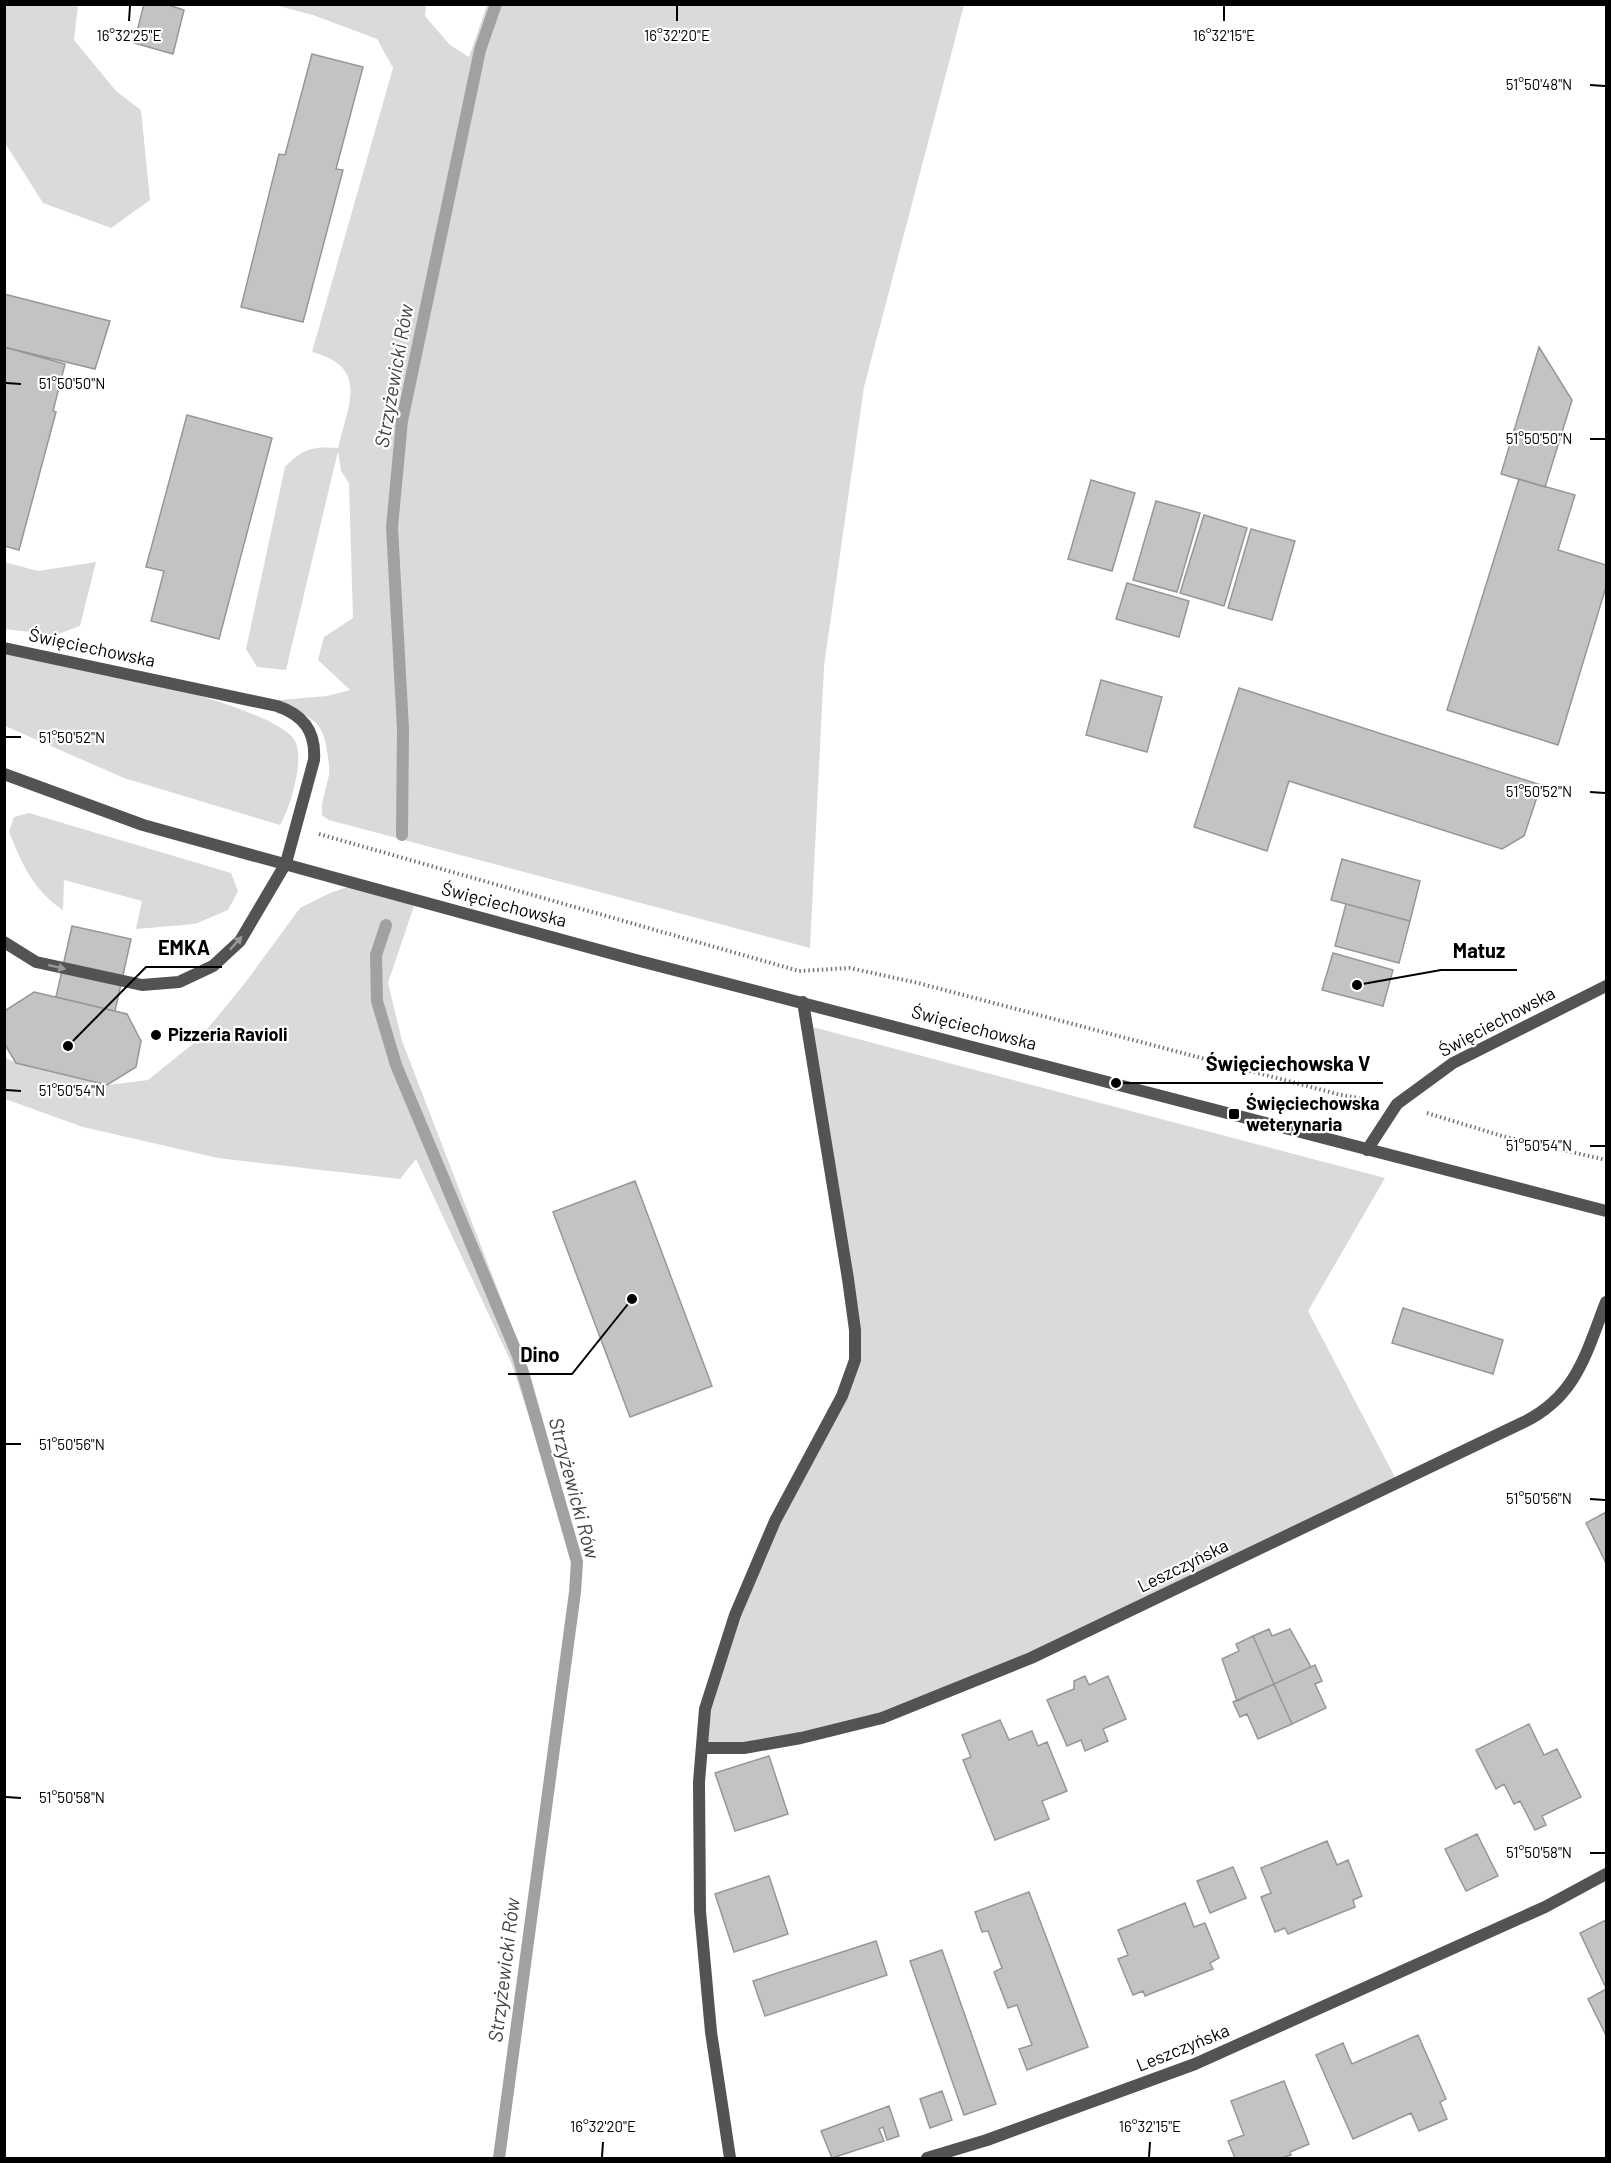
<svg xmlns="http://www.w3.org/2000/svg" width="1611" height="2163" font-family="Barlow,sans-serif">
	<style>
		.green { fill: #dadada }
		.lines { fill: none; stroke-linecap: round; stroke-linejoin: round }
		.stream { stroke: #a1a1a1; stroke-width: 12 }
		.building { fill: #c3c3c3; stroke: #979797; stroke-width: 1.5 }
		.path { stroke: #757575; stroke-width: 4; stroke-dasharray: 1.5 3; stroke-linecap: butt }
		.service { stroke: #535353; stroke-width: 12 }
		.minor { stroke: #535353; stroke-width: 12 }
		.tertiary { stroke: #535353; stroke-width: 12 }
		.oneway { fill: #989898 }
		.ticks { fill: none; stroke: #000; stroke-width: 2 }
		.poi-dot { fill: #000; stroke: #fff; stroke-width: 2 }
		.labels { text-anchor: middle; stroke-width: 4.5; stroke-linejoin: round; paint-order: stroke }
		.street-label { font-size: 18px; fill: #000; stroke: #fff }
		.poi-label { font-size: 18px; font-weight: bold; fill: #000; stroke: #fff; text-anchor: start }
		.water-label { font-size: 20px; font-style: italic; fill: #424242; stroke: #fff }
		.ticks-label { font-size: 15px; text-anchor: middle; fill: #000; stroke: #fff; stroke-width: 4.5; stroke-linejoin: round; paint-order: stroke }
		.leader { fill: none; stroke: #000; stroke-width: 2 }
		.callout-dot { fill: #000; stroke: #fff; stroke-width: 2 }
		.callout-label { font-size: 20px; text-anchor: middle; font-weight: bold; fill: #000; stroke: #fff; stroke-width: 4.5; stroke-linejoin: round; paint-order: stroke }
	</style>
	<rect width="100%" height="100%" fill="#fff"/>
	<path class="green" d="M4,5H78L74,40L116,91L141,110L150,200L111,228L43,203L5,143Z
		M275,5H426L425,16L450,45L469,57L487,5H964L864,387L824,666L810,948L329,820L322,815C321,800 326,789 329,775C330,767 328,759 327,751C323,717 306,715 277,706L279,700L327,696L350,690L318,660L324,637L353,618L349,483L341,471L338,451L286,670L257,667L246,649L285,467C303,448 314,446 338,448C348,405 370,367 312,352L393,68L377,39L313,15Z
		M4,562L38,571L96,562L80,626L55,635L5,629Z
		M5,648C55,660 274,703 295,741C305,759 290,809 280,825L124,778L5,726Z
		M29,813L231,873L238,891L228,910L195,924L136,929L142,901L64,880L63,910C33,890 22,864 9,832L14,817Z
		M357,884L416,900L388,983L402,1041L530,1373L572,1527L577,1562L511,1362L416,1159L400,1179L218,1158L83,1127L5,1099L4,1057L16,1063L107,1085L148,1080L200,1038L245,983L300,908L330,893Z
		M805,1025L1385,1178L1308,1311L1398,1483L1031,1658L882,1718L801,1738L702,1748L705,1709L735,1615L855,1360Z"/>
	<g class="lines">
		<path class="stream" d="M402,835L403,729L392,527L402,421L480,50L496,4
			M386,925L376,955L377,1001L396,1065L518,1356L577,1562L575,1592L499,2158"/>
	</g>
	<path class="building" d="M144,4H165L184,10L173,54L134,43Z
		M312,54L363,67L336,169L343,170L303,322L241,307L279,154L285,155Z
		M4,294L110,321L95,369L4,347Z
		M4,347L65,364L53,411L56,412L19,550L4,546Z
		M1539,347L1572,400L1545,487L1501,474Z
		M187,415L272,438L219,639L151,621L164,571L146,567Z
		M1519,479L1575,495L1558,550L1606,565V587L1558,745L1447,710Z
		M1091,480L1135,493L1112,571L1068,559Z
		M1156,501L1200,513L1177,592L1133,580Z
		M1204,515L1247,528L1224,606L1180,593Z
		M1251,529L1295,541L1272,620L1228,608Z
		M1127,583L1189,601L1179,637L1116,619Z
		M1101,680L1162,697L1147,752L1086,735Z
		M1239,688L1541,785L1524,836L1502,849L1289,781L1267,851L1194,827Z
		M1342,859L1420,881L1410,921L1331,900Z
		M1346,904L1410,921L1399,963L1335,946Z
		M72,926L131,939L115,1011L56,997Z
		M1333,953L1393,970L1383,1006L1322,990Z
		M34,992L127,1014L141,1041L136,1067L107,1085L16,1063L4,1043V1016L6,1010Z
		M635,1181L712,1386L630,1417L553,1212Z
		M1403,1308L1503,1340L1493,1374L1392,1343Z
		M1606,1512V1563L1586,1523Z
		M1269,1629L1272,1636L1290,1629L1311,1667L1274,1684L1253,1636Z
		M1253,1636L1274,1684L1237,1701L1222,1659L1239,1651L1236,1644Z
		M1315,1665L1322,1681L1315,1684L1326,1708L1292,1724L1274,1684Z
		M1085,1676L1089,1685L1108,1676L1126,1719L1103,1729L1108,1741L1085,1751L1081,1740L1067,1746L1047,1700L1074,1689V1681Z
		M1274,1684L1292,1724L1258,1739L1247,1714L1240,1717L1233,1702Z
		M1000,1720L1009,1740L1032,1731L1038,1746L1047,1742L1067,1791L1042,1801L1049,1819L995,1840L963,1760L971,1757L962,1735Z
		M1529,1724L1544,1755L1557,1749L1581,1797L1542,1816L1546,1825L1535,1830L1520,1801L1514,1804L1504,1784L1496,1789L1476,1750Z
		M769,1756L788,1814L735,1831L715,1773Z
		M1477,1834L1498,1876L1466,1891L1445,1849Z
		M1327,1841L1337,1865L1348,1860L1362,1896L1353,1900L1355,1907L1288,1934L1285,1928L1275,1932L1261,1897L1271,1893L1261,1868Z
		M1233,1867L1246,1898L1210,1913L1197,1881Z
		M769,1876L788,1934L734,1952L715,1894Z
		M1029,1892L1088,2047L1027,2070L1019,2049L1032,2045L1017,2005L1008,2008L994,1972L1002,1968L988,1931L982,1932L975,1912Z
		M1185,1903L1194,1927L1205,1923L1219,1958L1210,1963L1213,1969L1145,1996L1143,1991L1133,1995L1118,1959L1128,1955L1118,1930Z
		M1606,1920V1988L1580,1933Z
		M876,1941L887,1975L765,2016L753,1981Z
		M942,1950L996,2104L964,2115L910,1961Z
		M1606,1989V2035L1588,1999Z
		M1418,2035L1446,2099L1440,2102L1447,2119L1419,2131L1411,2113L1353,2139L1316,2055L1343,2043L1352,2064Z
		M1284,2081L1309,2144L1290,2152L1291,2155L1282,2158H1235L1228,2141L1244,2135L1231,2101Z
		M942,2091L952,2120L930,2128L920,2099Z
		M889,2106L899,2136L887,2140L883,2127L879,2129L884,2141L832,2158L821,2131Z"/>
	<g class="lines">
		<path class="path" d="M319,834L799,971L850,968L918,983L1341,1095L1370,1100
			M1427,1113L1502,1136L1606,1160"/>
		<path class="service" d="M4,648L277,706C304,715 316,732 314,760L286,863L240,941L213,966L179,982L142,985L36,962L4,942"/>
		<path class="minor" d="M1367,1150L1397,1104L1453,1063L1606,986
			M702,1748H744L801,1738L882,1718L1031,1658L1524,1422C1577,1396 1586,1353 1606,1302
			M730,2158L711,2032L700,1911L699,1782L705,1709L735,1615L775,1521L842,1396L855,1360V1330L848,1279L803,1002
			M927,2158L987,2140L1195,2064L1545,1907L1606,1874"/>
		<path class="tertiary" d="M4,774L143,825L357,884L632,959L1606,1211"/>
	</g>
	<defs><path id="oneway-solid" d="M-6-.8H1V-3.2L6.5 0L1 3.2V.8H-6Z" transform="scale(1.5)"/></defs>
	<g class="oneway">
		<use href="#oneway-solid" transform="translate(236 943) rotate(-48)"/>
		<use href="#oneway-solid" transform="translate(57 967) rotate(13)"/>
	</g>
	<path class="ticks" d="M129,21L130,6M677,21V6M1224,21V6M1590,85L1605,86M6,383L21,384M1590,439H1605M6,737H21M1590,792L1605,793M6,1090L21,1091M1590,1146H1605M6,1444H21M1590,1499L1605,1500M6,1797L21,1798M1590,1853H1605M602,2157L603,2142M1149,2157L1150,2142"/>
	<g class="poi-dot">
		<circle cx="156" cy="1035" r="6"/>
		<rect x="1228" y="1108" width="12" height="12" rx="3"/>
	</g>
	<g class="labels">
		<g class="street-label">
			<text transform="translate(92 648) rotate(12)" y="6">Święciechowska</text>
			<text transform="translate(504 905) rotate(15)" y="6">Święciechowska</text>
			<text transform="translate(1497 1022) rotate(-28)" y="6">Święciechowska</text>
			<text transform="translate(974 1028) rotate(15)" y="6">Święciechowska</text>
			<text transform="translate(1183 1566) rotate(-26)" y="6">Leszczyńska</text>
			<text transform="translate(1183 2048) rotate(-22)" y="6">Leszczyńska</text>
		</g>
		<g class="poi-label">
			<text x="168" y="1041">Pizzeria Ravioli</text>
			<text x="1246" y="1110">Święciechowska<tspan x="1246" dy="21">weterynaria</tspan></text>
		</g>
		<g class="water-label">
			<text transform="translate(394 376) rotate(-80)" y="7">Strzyżewicki Rów</text>
			<text transform="translate(574 1488) rotate(75)" y="7">Strzyżewicki Rów</text>
			<text transform="translate(504 1970) rotate(-83)" y="7">Strzyżewicki Rów</text>
		</g>
	</g>
	<g class="ticks-label">
		<text x="129" y="41">16°32'25"E</text>
		<text x="677" y="41">16°32'20"E</text>
		<text x="1224" y="41">16°32'15"E</text>
		<text x="1539" y="90">51°50'48"N</text>
		<text x="72" y="389">51°50'50"N</text>
		<text x="1539" y="444">51°50'50"N</text>
		<text x="72" y="743">51°50'52"N</text>
		<text x="1539" y="797">51°50'52"N</text>
		<text x="72" y="1096">51°50'54"N</text>
		<text x="1539" y="1151">51°50'54"N</text>
		<text x="72" y="1450">51°50'56"N</text>
		<text x="1539" y="1504">51°50'56"N</text>
		<text x="72" y="1803">51°50'58"N</text>
		<text x="1539" y="1858">51°50'58"N</text>
		<text x="603" y="2132">16°32'20"E</text>
		<text x="1150" y="2132">16°32'15"E</text>
	</g>
	<path class="leader" d="M68 1046L146 967H222M1357 985L1441 970H1517M1116 1083L1194 1083H1383M632 1299L572 1374H508"/>
	<g class="callout-dot">
		<circle cx="68" cy="1046" r="6"/>
		<circle cx="1357" cy="985" r="6"/>
		<circle cx="1116" cy="1083" r="6"/>
		<circle cx="632" cy="1299" r="6"/>
	</g>
	<g class="callout-label">
		<text x="184" y="955">EMKA</text>
		<text x="1479" y="958">Matuz</text>
		<text x="1288" y="1071">Święciechowska V</text>
		<text x="540" y="1362">Dino</text>
	</g>
	<rect width="1611" height="2163" fill="none" stroke="#000000" stroke-width="12"/>
</svg>
